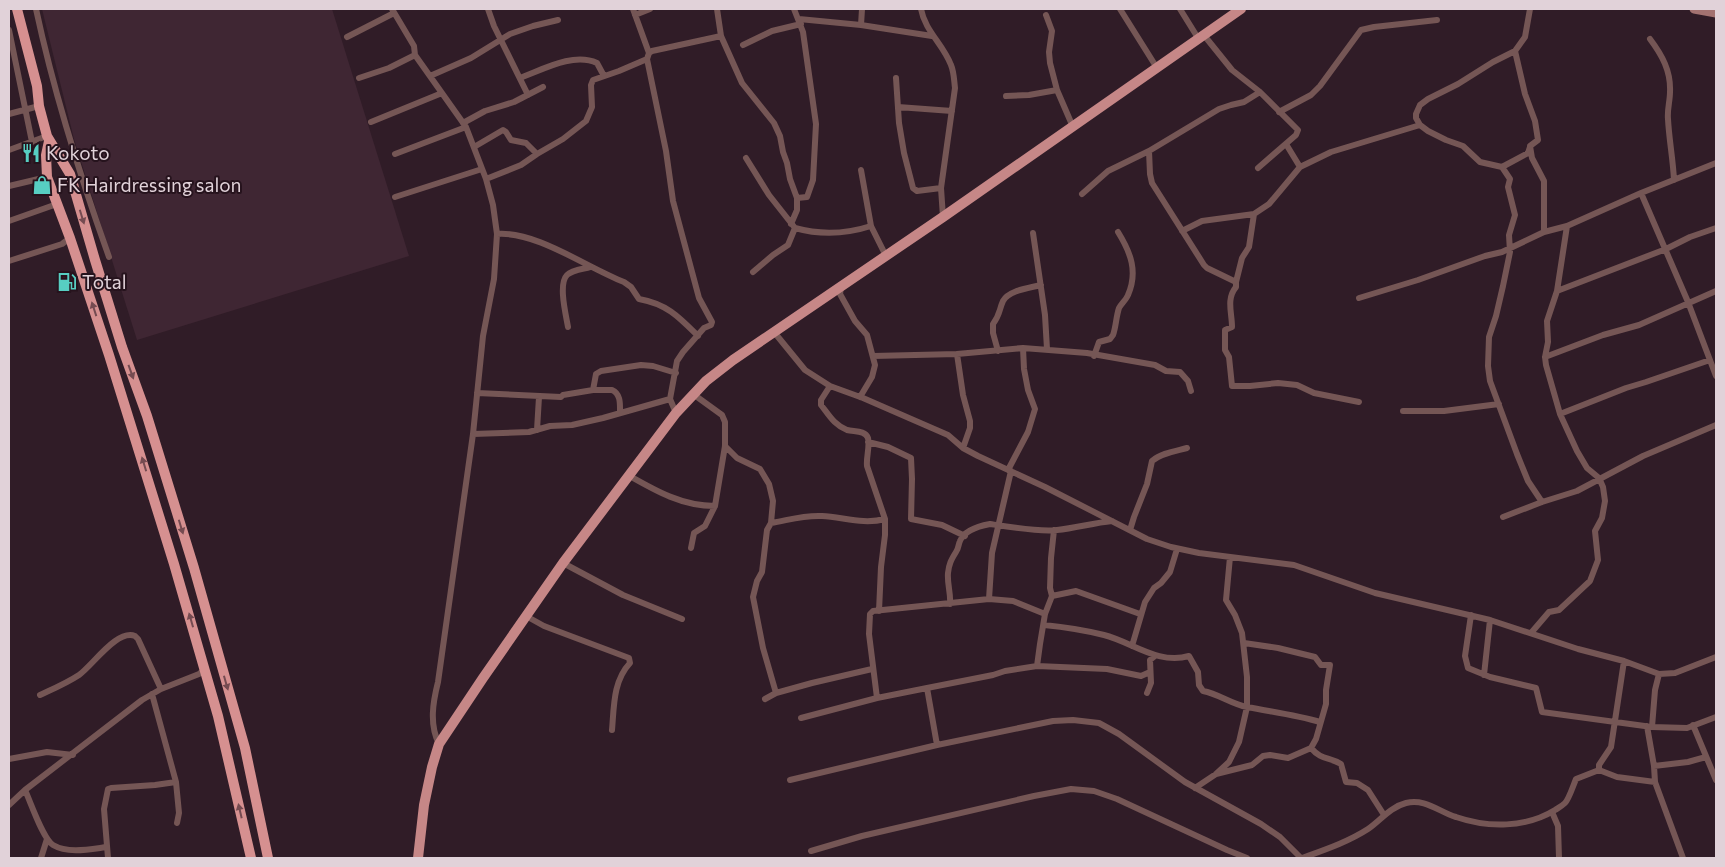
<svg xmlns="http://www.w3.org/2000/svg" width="1725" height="867" font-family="Commissioner,sans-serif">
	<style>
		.built { fill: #3f2633 }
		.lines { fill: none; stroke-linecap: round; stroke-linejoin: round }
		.minor { stroke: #755655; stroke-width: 6 }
		.secondary { stroke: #a37271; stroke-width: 9 }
		.primary { stroke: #c68787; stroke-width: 10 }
		.trunk { stroke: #d69090; stroke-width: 10 }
		.oneway { fill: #754b51 }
		.labels { text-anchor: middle; stroke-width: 4; stroke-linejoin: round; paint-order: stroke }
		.poi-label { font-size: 19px; fill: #e1d2d9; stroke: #26131d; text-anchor: start }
	</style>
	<rect width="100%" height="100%" fill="#301c27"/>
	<path class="built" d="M42,9H332L409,256L137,340L74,139Z"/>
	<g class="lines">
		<path class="minor" d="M36,9C54,93 80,176 109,257
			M392,9L414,46L415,55L466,127L486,179L493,205L497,234L494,279L483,336L473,434L438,682C433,702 429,724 439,744
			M488,9L494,26L528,95
			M633,9L649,53
			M717,9L721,36L742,83L774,123L780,136L783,152L787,163L790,179L797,198V210L791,224
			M794,9L803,32L816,124L813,180L807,197L797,198
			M921,9C925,31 943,44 951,65C954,72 954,80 955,88L941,188L943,217
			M1120,9L1157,68
			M1180,9L1198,38
			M1530,9L1525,37L1515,51L1525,94L1535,121L1538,140L1530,146L1532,158L1544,181V232
			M635,15L650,9
			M1046,15L1052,31L1049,52L1050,63L1057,90L1073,127
			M799,19L861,25L932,36
			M861,25L862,9
			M9,30L32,142
			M1203,34L1232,70L1260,92L1298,130L1296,135L1258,168
			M347,37L394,13
			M1650,39C1662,55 1671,71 1670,92C1670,101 1667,110 1668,119C1669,139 1673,159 1674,180
			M743,45L772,31L801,24
			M1515,51L1493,62L1458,84L1428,99L1420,105L1416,114V118L1420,125L1428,131L1446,140L1463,146L1480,162L1502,167L1510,179L1508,187L1515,215L1509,235L1510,252L1503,286L1496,316L1489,337L1488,366L1490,381L1517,454L1528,481L1542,502
			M430,76L471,58L510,34L533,26L558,20
			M359,78L389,68L415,55
			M520,78C542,70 573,52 597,63L604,76
			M896,78L899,123L904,153L913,188L917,191L941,188
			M1006,96L1029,95L1057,90
			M898,107L952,111
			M1279,112L1311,95L1320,86L1361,30L1374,27L1437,20
			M9,114L39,106
			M371,122L442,93
			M463,123L485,111L514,102L543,87
			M1286,144L1300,167
			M474,147L503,130L506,132L511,140L526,143L537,154
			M9,150L47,136
			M395,154L466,127
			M746,158L769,195L795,228C820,235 846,234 871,226
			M1502,167L1528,153L1530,147
			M861,170L871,226L886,256
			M486,179L521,165L537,154L563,139L586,121L592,107L591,85L593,80L619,71L647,59
			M9,186L47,177
			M1641,193L1688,302L1716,376
			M1082,194L1108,171L1149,151
			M395,197L482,169
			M1254,214L1249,247L1242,258L1236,282V287C1226,299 1232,313 1232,327L1225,330V350L1229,357L1232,386H1250L1278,383L1297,385L1314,393L1359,402
			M9,221L57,204
			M1182,231L1202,221L1254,214L1269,204L1300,167L1331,152L1420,125
			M1033,233L1045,315L1047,349
			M497,234C537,231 587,268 624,282L631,287L639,299C667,304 679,317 698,336
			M9,261L62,244L70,238
			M753,272L773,255L788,245L795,228
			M1236,282L1207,268L1204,265L1152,183L1150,174L1149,151L1219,109L1231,105L1244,102L1260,92
			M841,287L840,294L855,321L867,335L875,365L872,377L860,397
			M1557,291L1666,249L1690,237L1716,228
			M1359,298L1418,280L1485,256L1502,252L1544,232L1567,226L1641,193L1716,163
			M568,327C566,315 558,284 567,275C572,270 583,269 590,267
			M774,332L805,370L830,386L863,398L948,435L963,448L978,456L1045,487L1147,539L1171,547L1199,553L1294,565L1375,593L1490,620L1578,649L1624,661L1659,674L1675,673L1716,657
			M998,351L993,333V324C1000,315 999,310 1003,301C1009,290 1030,288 1041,285
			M957,354L963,395L970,421V428L963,448
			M873,356L957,354L1023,348L1087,353L1155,365L1166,371L1180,372L1188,381L1191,391
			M1094,356L1099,342L1110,339L1113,335C1116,327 1116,317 1119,308C1121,304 1126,300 1128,295C1138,272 1131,253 1118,232
			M1545,357L1603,335L1639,325L1716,291
			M830,386L821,400V405C829,415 834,425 847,430C854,432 865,430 868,438C870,447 866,457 867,466L885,519V535L881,567L879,611
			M593,390L596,374L601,371L641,365L653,366L676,373
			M477,393L561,397L563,395L593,390H612C621,394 620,404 620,413
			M1403,411H1444L1499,404
			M676,413L670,399L677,361L683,352L704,328L711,325L712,322L699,298L673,201L666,151L647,59L649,53L652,51L721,36
			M1560,414L1626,388L1646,382L1710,360
			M537,430L539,397
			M473,434L529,432L550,426L572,425L603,418L670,399
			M868,442L888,447L911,458L912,479L911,519L942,525L965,536
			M725,446L737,458L760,469L769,484L773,501L771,523L767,530L762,572L757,581L753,597L763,648L776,693
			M1008,470L1028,432L1035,409L1028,390L1024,369L1023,348
			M628,475C656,491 682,506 715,506
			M1503,517L1542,502L1577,491L1643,456L1716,425
			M771,523C789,520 803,515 822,516C843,517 863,525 885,519
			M1130,530L1134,517L1147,484L1152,461C1161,453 1176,451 1187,448
			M691,548L694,533L705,526L715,506L725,446V422L722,415L693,394
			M563,563L623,595L682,619
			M1052,596L1076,591L1140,614
			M989,599L992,553L1011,471
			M950,604C951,593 947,584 948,573C949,564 951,560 956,552C959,548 958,545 960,541C964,531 979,526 990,524C1009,527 1038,532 1057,530C1076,528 1093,523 1112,521
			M1471,615L1465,656L1468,668L1490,677L1536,688L1542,712L1652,727L1687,728L1716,717
			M526,616L544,626L629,658L630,663C613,681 614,707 612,730
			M1044,625C1064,627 1084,630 1104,635C1132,642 1158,665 1189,656L1198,672L1199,685L1203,691C1219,694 1231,704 1247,707C1272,712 1296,715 1320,722
			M1531,633L1549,612L1559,610L1590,581L1598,560L1595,531L1602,518L1605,501L1603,487L1599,478L1587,468L1577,451L1560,414L1546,365L1545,357L1548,342L1547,321L1557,291L1567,226
			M1132,646L1145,602L1154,588L1161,583L1170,572L1177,549
			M1037,666L1040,644L1045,614L1052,596L1050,588L1051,558L1054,530
			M1484,675L1490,620
			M927,688L993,675L1005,671L1037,666L1107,669L1141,676L1150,672
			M1147,693L1151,683L1150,660L1155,656
			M152,694L176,782L179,813L177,823
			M40,695C53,689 67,683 79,675C93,665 117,629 135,636L138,639L161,689
			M877,698L869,634L870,614L873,611L989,599L1013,601L1045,614
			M765,699L776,693L812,683L872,669
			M801,718L877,698L927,688L937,745
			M1693,725L1716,780
			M1647,726L1654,766L1655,782L1683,858
			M1652,727L1655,690L1659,674
			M1311,748C1321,760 1329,757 1341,764L1346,782L1357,783L1368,790L1384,815
			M9,759L47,752L73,755
			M1654,766L1688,762L1706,757
			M1599,770L1617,777L1655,782
			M1216,774L1252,765L1263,756L1270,755L1288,758L1311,748L1316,739L1326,704V690L1330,665H1321L1315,657L1278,648L1244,643
			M790,780L937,745L1053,721L1073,720L1099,723L1119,734L1185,782L1261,824L1280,837L1301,858
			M1195,788L1216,774L1229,762L1239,742L1247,707V677L1242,633L1235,615L1226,600L1230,557
			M25,790C31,803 43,839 53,845C68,854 91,849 107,847
			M9,805L25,790L142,700L161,689L199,674L205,669
			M1552,812L1558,826L1559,858
			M811,851L862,836L1034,796L1071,789L1094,791L1117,799L1227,850L1247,858
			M41,858L47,839
			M108,858L104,809L108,789L111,788L155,785L176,782
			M1302,858C1324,850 1348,842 1368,829C1380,821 1390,807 1406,803C1425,798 1439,812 1456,817C1488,828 1526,828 1555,810C1558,808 1562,806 1565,803C1569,799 1573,786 1576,779L1599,770V765L1611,747L1624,661"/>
		<path class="secondary" d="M1694,9L1716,13"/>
		<path class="primary" d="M418,858L424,805L432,767L439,744L483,678L563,563L676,413L706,381L733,360L943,217L1241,9"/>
		<path class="trunk" d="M17,9L37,86L39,106L47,136L70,174L95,260L122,347L147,416L194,568L245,748L268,858
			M49,141L46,155L47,177L70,238L109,355L174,564L218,716L251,858"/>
	</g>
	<defs><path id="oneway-solid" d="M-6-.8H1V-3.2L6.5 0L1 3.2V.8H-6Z" transform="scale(1.25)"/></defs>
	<g class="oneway">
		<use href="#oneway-solid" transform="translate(82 217) rotate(73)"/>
		<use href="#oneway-solid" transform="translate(94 309) rotate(-108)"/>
		<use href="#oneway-solid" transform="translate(131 372) rotate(70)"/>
		<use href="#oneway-solid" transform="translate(144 464) rotate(-107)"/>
		<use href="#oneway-solid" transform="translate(181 527) rotate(73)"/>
		<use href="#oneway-solid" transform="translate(191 620) rotate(-106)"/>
		<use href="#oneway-solid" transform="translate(226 683) rotate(74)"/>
		<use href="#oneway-solid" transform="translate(240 811) rotate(-103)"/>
	</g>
	<defs>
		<g id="restaurant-bare" transform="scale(1.5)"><path d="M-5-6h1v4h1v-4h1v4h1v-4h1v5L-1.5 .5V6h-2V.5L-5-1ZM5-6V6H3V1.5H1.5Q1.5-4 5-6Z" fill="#57cec2" stroke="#26131d" stroke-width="2.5" paint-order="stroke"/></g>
		<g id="shop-bare" transform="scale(1.5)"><path d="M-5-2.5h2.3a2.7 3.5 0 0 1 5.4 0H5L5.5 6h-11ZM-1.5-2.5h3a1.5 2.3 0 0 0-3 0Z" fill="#57cec2" stroke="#26131d" stroke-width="2.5" paint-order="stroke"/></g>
		<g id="fuel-bare" transform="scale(1.5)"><path d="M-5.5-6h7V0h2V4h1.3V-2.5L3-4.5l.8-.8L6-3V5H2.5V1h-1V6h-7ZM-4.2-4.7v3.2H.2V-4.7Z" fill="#57cec2" stroke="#26131d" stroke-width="2.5" paint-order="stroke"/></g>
	</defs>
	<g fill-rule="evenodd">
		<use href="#restaurant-bare" x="31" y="153"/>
		<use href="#shop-bare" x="42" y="185"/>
		<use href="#fuel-bare" x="67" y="282"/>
	</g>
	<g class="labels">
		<g class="poi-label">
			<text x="46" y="160">Kokoto</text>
			<text x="57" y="192">FK Hairdressing salon</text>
			<text x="82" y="289">Total</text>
		</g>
	</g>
	<rect width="1725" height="867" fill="none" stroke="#e1d2d9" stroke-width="20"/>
</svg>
